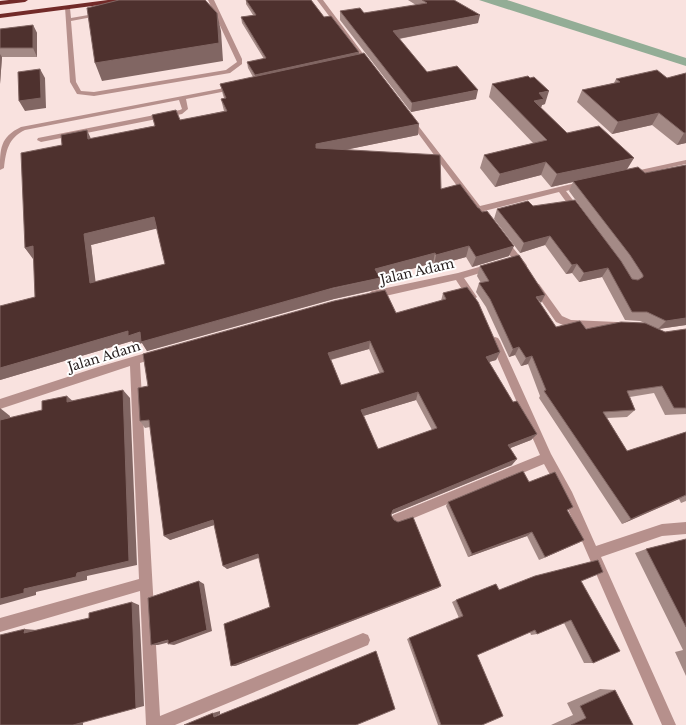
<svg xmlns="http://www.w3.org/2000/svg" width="686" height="725" font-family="'Libre Baskerville',serif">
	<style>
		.water { fill: #93ad96 }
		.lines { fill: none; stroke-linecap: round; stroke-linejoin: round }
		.minor { fill: #b6908c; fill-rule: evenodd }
		.highway { fill: #722a28; fill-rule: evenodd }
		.wall { fill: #a48a86; fill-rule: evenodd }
		.shaded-wall { fill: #816663 }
		.building { fill: #4e312e; stroke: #816663; fill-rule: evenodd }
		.labels { text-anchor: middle; stroke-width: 4; stroke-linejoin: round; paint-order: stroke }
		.street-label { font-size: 13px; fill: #251d1c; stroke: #fff }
	</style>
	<rect width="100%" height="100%" fill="#f9e2df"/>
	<path class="water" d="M479,0H507L686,58V66Z"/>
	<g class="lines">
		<path class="minor" d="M208,0H214L242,59V64L230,73L94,96L77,94L70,82L65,7L70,8L71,18L100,13L103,15L71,21L76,82L81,91L94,92L226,70L237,62Z
			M317,0H323L367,59V61H363Z
			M235,86L237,87V89L186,99L188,109L182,114L41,142L37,140L38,138L180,110L182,109L179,100L25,130C8,138 6,151 4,168L0,170C0,149 0,137 21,127Z
			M411,118L413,119L480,206L584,181L587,182V186L566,191L582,212L581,214H575L559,192L484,211L490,219L489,221H483L409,121L408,120Z
			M686,160V164L631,176L627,174L631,172Z
			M503,238L506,239L526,264L527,266L526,268H520L500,243L499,241Z
			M493,263L496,264L497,266L496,268L464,278L477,297L472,301L469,300L456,280L372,299L367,295L372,291L458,273Z
			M536,283L539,284L562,316L571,320L617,322L620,323L622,326L620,329L570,328L556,322L531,286Z
			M495,337L498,338L500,341L551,454L572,492L596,546L662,524L686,522V534L662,536L601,557L676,725H662L564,500L544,464L397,525L393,523L391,519L393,515L540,455L490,341L492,338Z
			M156,350L159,351L161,354L159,357L140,363L160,716L363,633L368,635L370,640L368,645L175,725H146L140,591L0,632V618L139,579L130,366L0,409V399L98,367Z"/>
		<path class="highway" d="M9,0H28L25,2L0,5V1Z
			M108,0H126L123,2L0,18V14Z"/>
	</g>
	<path class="wall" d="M246,0H311L324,17L359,52V54L418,135L344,150L441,189L509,256L472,267L466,257L434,266L433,263L380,278L379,289L334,299L147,351L142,343L135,345L132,341L0,380V306L35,297L34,259L25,248L91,139L224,111L221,99L224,98L223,95L220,84L253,77L248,68L247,62L264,59L242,23L241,17L253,15L246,4ZM157,228L165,264L95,282L91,245Z
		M408,0H454L478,23L399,39L427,72L476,99L411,112L340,20V11L364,13L416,5Z
		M33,25L37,33V57H2L0,84V29Z
		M686,73V143L677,145L652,125L612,134L577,102L582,90L614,83L616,79L667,78Z
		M492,84L545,104L542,105L541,108L567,133L627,170L645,173L686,165V325L659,329L665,332L686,329V414L665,415L654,393L630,397L635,410L627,417L607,418L627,451L686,432V501L681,503L679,499L622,524L539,398L540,396L528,364L521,366L515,355L509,357L486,307L476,292L479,283H481L477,276L480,266L540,303L556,327L586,329L645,323L640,321L625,320L602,277L579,282L572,273L566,274L545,245L520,253L494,219L497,209L533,206L604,239L569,191L573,182L551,187L541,175L495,187L480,168L484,155L533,143L489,97Z
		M443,293L500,352L496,360L489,362L513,402L537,434L531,440L510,448L512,465L392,514L391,515L394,520L441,586L438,588L235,666L270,607L259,558L227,569L214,525L170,540L150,427L145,428L140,421L148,386L441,301ZM369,349L380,374L341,385L331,360ZM416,400L432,430L378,449L363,416Z
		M529,482L568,511L584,540L539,560L527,536L468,557L446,506L448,502Z
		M686,539V676L675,652L683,650L635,553L646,549Z
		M581,581L593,663H584L564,623L537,634L531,635L530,632L477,655L482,725H438L407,639L459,618L452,602L456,600L499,590Z
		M600,689L615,690L633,725H551L573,715L567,703Z"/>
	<path class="shaded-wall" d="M217,13L221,31L223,61L102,81L95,63Z
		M480,15L478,23L392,40L393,31Z
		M33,25L37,33V57L33,48Z
		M359,52L358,58L256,81L255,75Z
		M0,54L2,57L0,84Z
		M40,69L45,78L46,108L25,111L19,101Z
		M478,90L476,99L411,112L412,103Z
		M549,91L545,104L542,105L539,112L534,101L539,93Z
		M659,113L652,125L612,134L618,122Z
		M419,124L418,135L316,156V144Z
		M87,130L92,141L88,139Z
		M684,133H686V143L677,145Z
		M634,158L626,171L573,181V182L551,187L557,174Z
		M546,162L541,175L495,187L500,174Z
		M154,217L159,228L91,245L97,293L90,283L84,234Z
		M550,236L545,245L520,253L524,243Z
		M33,246L41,257L33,259L25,248Z
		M469,246L466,257L434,266L436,255Z
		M514,246L509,256L472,267L476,257Z
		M435,253L433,263L374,279L375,269Z
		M577,264L572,273L566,274L572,265Z
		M608,268L602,277L579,282L584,273Z
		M380,278L379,289L334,299L147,351L142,343L135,345L132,341L0,380V368L128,331L140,332Z
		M545,295L541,303L536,297Z
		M686,318V325L658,329L666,321Z
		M370,341L369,349L329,360L328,353Z
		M519,347L515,355L509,357L513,349Z
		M500,352L496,360L482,364L486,357Z
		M532,356L528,364L521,366L526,358Z
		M123,390L130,398L137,565L87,576V580L36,592V595L0,605V599L24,589L77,573Z
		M418,392L416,400L360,417L361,410Z
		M67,396L76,404L67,402Z
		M0,408L10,416L8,428L0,422Z
		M537,434L531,440L503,451L508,445Z
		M517,459L512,465L392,514L393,510Z
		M686,495L679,499L622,524L631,519Z
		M213,520L217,524L170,540L164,536Z
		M532,532L527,536L468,557L472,554Z
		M584,540L578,543L539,560L545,557Z
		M258,554L260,557L227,569L223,566Z
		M199,581L204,584L212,631L174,645L168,644Z
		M441,586L438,588L235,666H231Z
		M132,602L139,605L144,706L83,722V725H73Z
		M25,629L36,630V634L24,633Z
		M168,640L174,641L158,645H151Z
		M220,711V714L214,717L213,713Z"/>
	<path class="building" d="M119,0H205L217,13L219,43L95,63L87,8Z
		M246,0H311L324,17L331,16L359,52L255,75L247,62L266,58L241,17L256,15Z
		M422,0H454L480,15L393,31L427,72L457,66L478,90L412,103L340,11L360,8L364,13L427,3Z
		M33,25V48H0V29Z
		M364,53L419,124L316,144V148L440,155L441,189L460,184L478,208H479L482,212L487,211L514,246L476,257L469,246L436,255L435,253L375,269L380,278L333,288L141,342L140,332L128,336V331L0,368V306L35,297L33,246L25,248L21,153L62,145L61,135L87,130L88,139L155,126L152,115L176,110L180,120L227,111L221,99L226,98L220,84ZM154,217L165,264L90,283L84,234Z
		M40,69L41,98L19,101L18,72Z
		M657,70L667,78L686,73V133H684L659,113L618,122L582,90L620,82L616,79Z
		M528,76L530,78L534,77L549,91L539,93L544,99L534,101L567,133L599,126L634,158L557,174L546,162L500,174L484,155L547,140L492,84Z
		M686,165V318L666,321L647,312H632L608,268L584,273L577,264L572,265L550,236L524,243L497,209L528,201L533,206L575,200L621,261L632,279L638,280L643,277V275L630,255L573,181L638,167L645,173Z
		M519,255L545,295L536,297L556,327L580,321L586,329L621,322L645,323L665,332L686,329V408H674L662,386L627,391L635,410L603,412L627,451L686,432V495L631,519L544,391L546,390L532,356L526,358L519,347L513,349L490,299L479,283L489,281L480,266Z
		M467,287L478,302L500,352L486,357L513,402L517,401L537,434L508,445L517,459L393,510L391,515L394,520L398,522L413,517L441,586L231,666L224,624L270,607L258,554L223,566L213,520L164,536L149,420L140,421L138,388L148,386L143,354L334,301L385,290L396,313L446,299L443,293ZM370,341L384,372L341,385L328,353ZM418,392L437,428L378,449L361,410Z
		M123,390L129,561L77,573L76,577L24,589V593L0,599V420L42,410V401L67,396V402Z
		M523,471L529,482L555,472L573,507L567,510L584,540L545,557L532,532L472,554L448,502Z
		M686,539V627L646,549Z
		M598,560L603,572L581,581L620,651L593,663L571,620L537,634L535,630L477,655L503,716L482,725H441L409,638L463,616L456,600L496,584L499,590L535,576Z
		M199,581L207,630L168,644V640L151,645L148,598Z
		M132,602L136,708L73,725H0V635L25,629L24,633L89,618V613Z
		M376,651L395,709L356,725H184L213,713L214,717L267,696Z
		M615,690L633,725H571L586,718L580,706Z"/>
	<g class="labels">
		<g class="street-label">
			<text transform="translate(417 271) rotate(-13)" y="5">Jalan Adam</text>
			<text transform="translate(104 356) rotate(-17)" y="5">Jalan Adam</text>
		</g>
	</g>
</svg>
